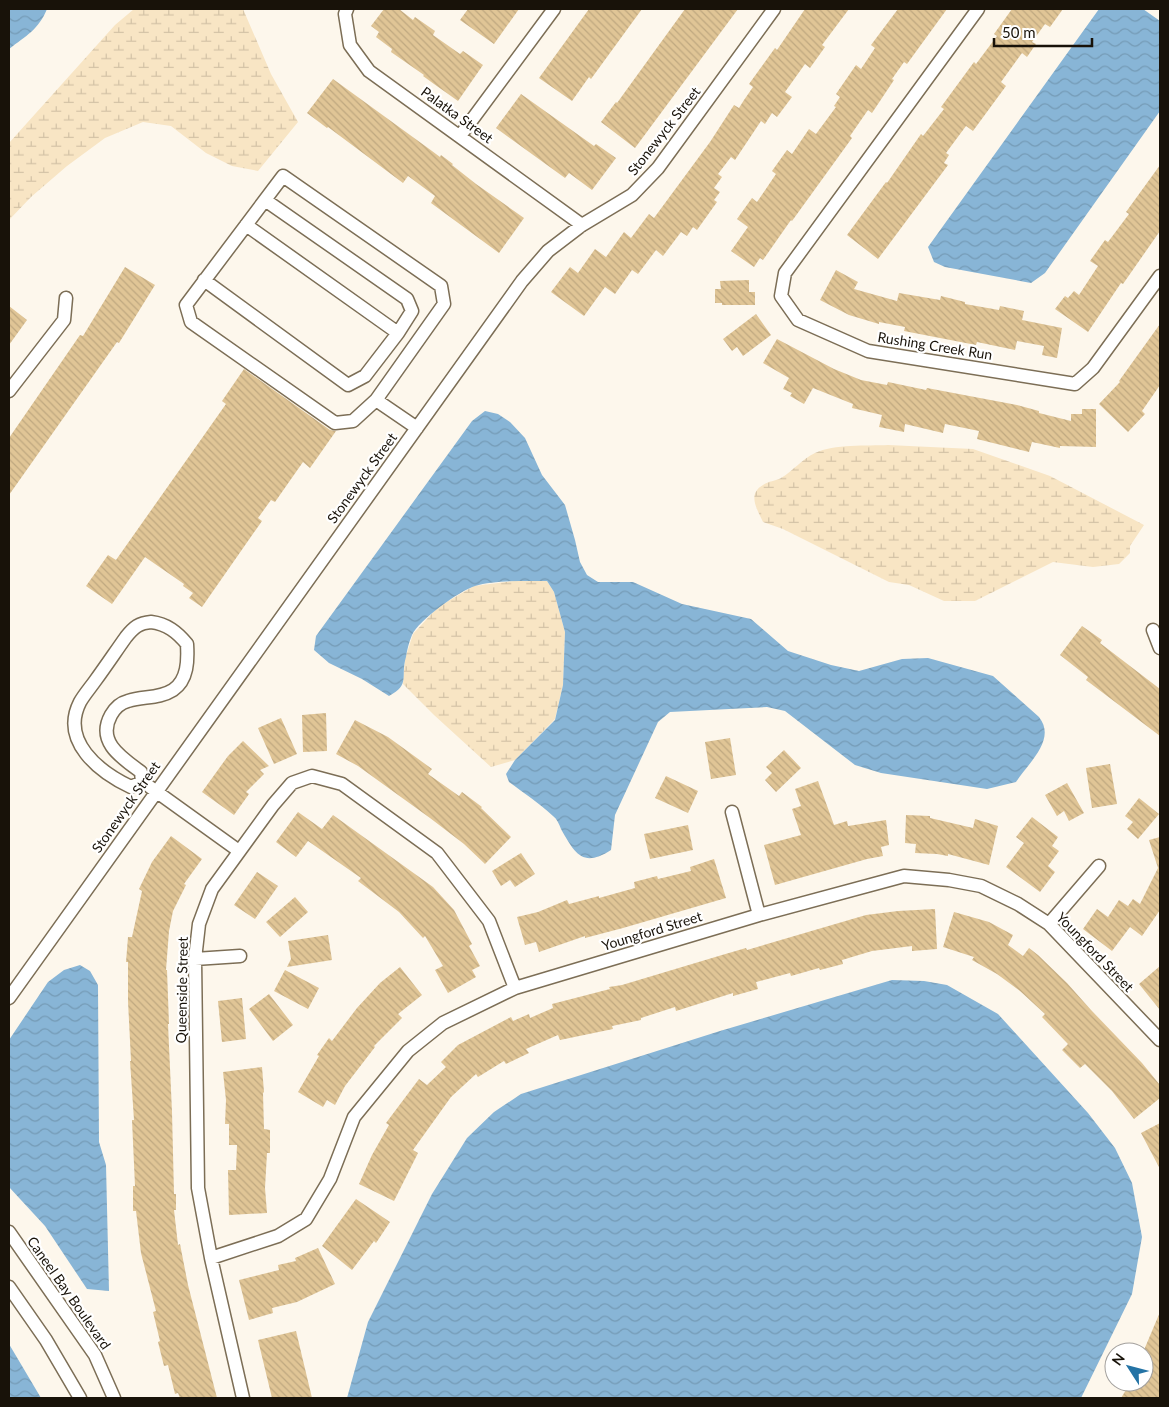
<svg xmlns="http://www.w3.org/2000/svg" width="1169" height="1407" font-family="Lato,sans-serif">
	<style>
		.wetland { fill: url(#wetland-marsh) }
		.water { fill: url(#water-waves) }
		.building { fill: url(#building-back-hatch) }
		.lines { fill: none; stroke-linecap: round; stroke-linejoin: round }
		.minor-casing { stroke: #7c6e56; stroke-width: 15 }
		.minor { stroke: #fff; stroke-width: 12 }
		.labels { text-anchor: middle; stroke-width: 4.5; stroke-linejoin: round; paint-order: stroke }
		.street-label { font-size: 14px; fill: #181209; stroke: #fff }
	</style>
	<defs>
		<pattern id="wetland-marsh" width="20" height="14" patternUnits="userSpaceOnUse" patternTransform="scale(1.25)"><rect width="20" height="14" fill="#f8e5c4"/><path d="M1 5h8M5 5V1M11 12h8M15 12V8" fill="none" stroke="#d4c3a7"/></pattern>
		<pattern id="water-waves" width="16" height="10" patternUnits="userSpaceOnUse" patternTransform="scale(1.25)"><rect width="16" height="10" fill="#88b5d6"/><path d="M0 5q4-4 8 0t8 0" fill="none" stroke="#759bb6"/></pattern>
		<pattern id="building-back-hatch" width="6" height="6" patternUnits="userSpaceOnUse" patternTransform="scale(1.25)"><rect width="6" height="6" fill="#e0c596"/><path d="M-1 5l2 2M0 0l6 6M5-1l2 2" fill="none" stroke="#bfa880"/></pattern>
	</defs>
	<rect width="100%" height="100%" fill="#fdf7ec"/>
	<path class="wetland" d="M134,9H243L271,74L298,122L258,171L232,166L206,153L171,126L143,122L105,138L67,166L31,197L9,220V143L115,25Z
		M888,445L973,449L1050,476L1144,525L1130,546V553L1119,564L1093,567L1053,562L975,601H944L909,585L889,582L783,529L763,522C757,509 747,494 763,485C768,481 776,481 781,478C793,471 802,459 815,453C834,444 867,446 888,445Z
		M514,581H547L554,592L565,632L563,685L555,719L515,760L491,767L434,715L403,684L405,659L413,634L438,607L474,586Z"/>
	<path class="water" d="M9,9H47C39,29 26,36 9,49Z
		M1099,9H1143L1160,21V111L1045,273L1031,283L945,267L934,262L928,247Z
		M485,411L498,414L510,422L525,438L542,475L565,505L575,540L580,562L587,575L598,582H633L682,604L751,619L788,651L831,665L859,671L902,659L928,658L993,676L1039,717C1057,740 1028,763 1016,782L987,789L881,773L855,765L785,711L767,707L670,712L658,722L615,815L611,850C583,868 575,854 561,829C559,824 557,819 553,816C539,803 524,793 509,782L506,774L515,760L555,720L563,685L565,632L554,592L547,581C526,581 495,580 475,586C459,591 419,620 412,635C409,642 407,650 406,657C400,677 411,684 389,696L362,679L329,663L314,650L316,636L472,421Z
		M80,965L90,971L98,985L99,1142L106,1165L109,1291L87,1289L45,1226L9,1187V1040L48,982L64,970Z
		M892,980L924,981L947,985L998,1014L1088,1113L1115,1148L1132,1183L1142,1237L1132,1294L1081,1398H347L368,1322L432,1194L467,1138L494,1112L521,1094L720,1031Z
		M9,1344L41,1398H9Z"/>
	<path class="building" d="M384,9H399L413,20L415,17L435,31L433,35L460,54L463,51L483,65L458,101L434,84L423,76L424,75L391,52L392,49L376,37L379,32L371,26Z
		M468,9H519L494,44L460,20Z
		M589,9H642L591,79L589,77L572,101L539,78Z
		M685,9H738L635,148L601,122L616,102L617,103Z
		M805,9H849L822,45L825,47L810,68L805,64L785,92L792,97L777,117L772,113L765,124L761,121L735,160L731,157L718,174L722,177L714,188L720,192L714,200L717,202L697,230L693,227L687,236L681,232L663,256L656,250L638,274L632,270L615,294L605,287L584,316L551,292L570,267L578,273L595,249L606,257L624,232L631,238L649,214L654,218L710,142L734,105L739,108L744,100L753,87L749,84L775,48L777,50Z
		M898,9H947L907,64L904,62L892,79L894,80L872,113L868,110L850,136L852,138L792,221L791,220L763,260L760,258L754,267L731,251L748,227L737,219L752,198L757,202L776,174L772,171L787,150L792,154L809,129L816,134L836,107L834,106L840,97L836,94L856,65L861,69L875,48L871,45Z
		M1012,9H1063L1050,27L1045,24L1032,42L1036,44L1027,57L1022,53L1001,82L1006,86L973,131L966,126L946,153L949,155L944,163L948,165L878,259L847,235L886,182L887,183L921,134L923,136L944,109L941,107L974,62L976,64L997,36L994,34Z
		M333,79L432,151L440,157L441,155L453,164L452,165L476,184L524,218L499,253L431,203L435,196L408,176L403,183L328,127L327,128L307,113Z
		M521,94L594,146L596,144L616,158L592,190L569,173L565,178L496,128Z
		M1160,165V231L1123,284L1121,283L1088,332L1055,309L1065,296L1068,298L1074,291L1079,295L1098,266L1090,261L1105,240L1108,242L1129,214L1126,212Z
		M125,267L155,285L119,343L117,342L9,495V438L80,335L83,336Z
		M836,270L858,282L854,289L897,301L899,293L940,300L941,296L965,302V304L999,310L1000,306L1024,311L1022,320L1062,328L1057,358L1042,355L1044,346L1017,341L1015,350L977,342L976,345L904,331L905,327L879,322V324L849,315L820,300Z
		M749,280V292H755V305H722V303H715V289H721L720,281Z
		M9,306L27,320L9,345Z
		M756,314L771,335L743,356L737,347L732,351L723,339Z
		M1160,324V385L1142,411L1145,414L1128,432L1099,404L1120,382L1119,381Z
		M777,339L834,369L861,380L887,385L888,382L926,390L927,388L1017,405L1039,411V413L1071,421V414H1082V409H1096V447L1060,446V448L1032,442L1029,452L977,439L979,431L945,424L943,433L905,424L904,432L879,427L882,415L852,408L853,404L813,388L804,404L790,396L792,393L783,389L789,378L763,363Z
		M244,369L330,430L336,431L310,468L303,462L275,502L271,500L258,518L262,521L202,607L189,598L193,593L183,586L184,584L145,557L112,604L86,586L108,555L116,560L226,404L222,401Z
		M1082,626L1102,640L1100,643L1160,689V736L1086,680L1088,677L1060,655Z
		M326,713L327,751L303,752L302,715Z
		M281,718L297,754L274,764L258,728Z
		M355,720L388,737L432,769L428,774L459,796L462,792L482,807L481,808L511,837L485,864L464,844L430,818L358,766L336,754Z
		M730,738L736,775L711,779L705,742Z
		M243,741L269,766L260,770L264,774L246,792L249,794L234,815L202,792L228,756Z
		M784,750L801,768L776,792L765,780L772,773L766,767Z
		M1110,764L1117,804L1092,808L1086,768Z
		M666,776L698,791L688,813L655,798Z
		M818,781L834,825L847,821L848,826L886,820L889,845L881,847L883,856L867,859L775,885L764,845L801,835L792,809L801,806L795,789Z
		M1067,783L1084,813L1069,821L1064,811L1057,816L1045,795Z
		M1139,798L1159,814L1138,839L1127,829L1133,822L1125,816Z
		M298,812L322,829L333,815L433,887L454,910L472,944L469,946L480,966L472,970L476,977L448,993L435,970L443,966L425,936L423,938L399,912L358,881L361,878L308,841L296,857L276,842Z
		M906,815L930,816V818L973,828L975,819L998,826L989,865L948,854V856L937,854L915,853L916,844L905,843Z
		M1032,817L1058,837L1052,846L1059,851L1048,866L1055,872L1040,892L1006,867L1024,843L1016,837Z
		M688,825L693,850L650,859L644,834Z
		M171,836L202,859L184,884L186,885L173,911L169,931L166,970H167L169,1024H168L172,1112L174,1194H176V1210H174L178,1245L180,1244L188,1285L217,1398H180L178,1393L175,1394L168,1365L164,1366L158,1342L160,1341L153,1312L156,1311L141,1253L136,1211H133V1186H135L132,1120H134L130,1061H131L128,1001V962H126L128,937H132L142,891L139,889L152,862Z
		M1160,837V910L1142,936L1130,927L1112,951L1083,929L1097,909L1108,917L1119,900L1128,906L1133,899L1140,904L1158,868L1149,840Z
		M521,853L535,874L515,887L510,880L501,886L492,871Z
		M714,859L726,898L623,928L585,938V936L539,952L536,942L525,945L517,917L538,912L567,900L569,904L599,896V898L635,888L634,882L657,876L658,879L691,871L690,867Z
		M257,872L278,886L255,919L234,905Z
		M295,897L308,912L280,937L266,922Z
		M935,909L937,949L912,951V946L872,951L842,960L843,964L820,970L819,968L791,976L790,973L756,982L758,989L733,996V993L676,1011L675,1007L641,1018V1020L612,1026L613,1029L560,1040L558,1035L526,1049L529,1053L506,1064L504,1061L478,1077L476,1074L451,1097L413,1150L418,1153L394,1201L359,1184L372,1155L389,1125L386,1123L419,1079L427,1085L446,1067L441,1062L458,1045L511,1017L513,1021L529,1014L530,1018L553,1008L552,1004L610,989L609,987L622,985L722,955L746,948L747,950L866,915L898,911Z
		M954,912L989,922L1013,935L1008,945L1023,956L1029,948L1038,955L1067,983L1091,1010L1142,1063L1160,1085V1098L1134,1119L1112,1091L1085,1064L1080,1068L1062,1050L1068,1044L1042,1017L1045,1014L1020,991L997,974L972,960L974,957L943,947Z
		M328,935L332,960L287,967L291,959L288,941Z
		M1160,966V1010L1139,984Z
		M400,967L422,995L398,1014L402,1018L374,1046L375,1047L345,1086L335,1105L327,1100L323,1107L298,1092L319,1056L317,1055L329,1038L332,1041L357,1008L380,983Z
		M285,970L319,988L308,1009L274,991Z
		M269,994L293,1025L273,1041L249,1009Z
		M242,998L246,1039L222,1042L218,1001Z
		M262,1067L264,1092L263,1093L264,1129L270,1130V1153H267L265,1188L267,1213L229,1215L228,1170H236L237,1145H229V1124H225L226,1100L223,1072Z
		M1160,1123V1169L1141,1133Z
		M356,1199L390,1222L376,1243L374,1241L352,1270L322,1246Z
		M318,1248L335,1284L297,1302L272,1308L273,1313L249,1320L239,1280L279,1270L278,1265L296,1261L295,1258Z
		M1160,1312V1398H1121L1126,1390L1123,1389L1127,1382H1144V1350Z
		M296,1331L312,1398H272L258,1340Z"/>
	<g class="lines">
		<g class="minor-casing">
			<path id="minor" d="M347,9L345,14L350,45L369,71L582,225
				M978,9L785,273L781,296L798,320L868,351L1075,384L1093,368L1160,276
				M460,136L554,9
				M246,225L398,333L412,311L407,299L265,200
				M204,280L348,385L365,376L398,333
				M9,391L64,320L66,298
				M376,400L444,304L441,286L283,176L186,305L191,322L335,423L353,421L376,400L417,428
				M151,622C167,624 177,632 187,644C188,660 188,680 173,690C159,699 143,696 128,701C120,703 115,708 111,715C96,742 122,758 141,772L142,782L131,787C99,772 60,741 80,702C84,695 90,688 95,681C106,666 116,651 126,637C134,627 139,623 151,622Z
				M1153,630L1160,648
				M150,787L239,851
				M732,812L759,915
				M1049,924L1099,866
				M195,959L240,956
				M9,998L522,281L548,251L582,225L632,195L658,168L774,9
				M9,1232L95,1355L114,1398
				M211,1258L278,1236L306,1219L330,1179L354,1117L408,1051L443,1023L515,988L759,915L904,876L949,880L981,886L1018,904L1049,924L1160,1040
				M9,1287L46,1340L80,1398
				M243,1398L211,1258L198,1188L195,959L199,924L212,889L273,805L292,783L312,776L342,784L437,853L489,921L515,988"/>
		</g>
		<use href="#minor" class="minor"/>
	</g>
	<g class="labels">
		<g class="street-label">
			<text transform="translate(457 115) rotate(36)" y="5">Palatka Street</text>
			<text transform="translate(664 131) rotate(-52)" y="5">Stonewyck Street</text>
			<text transform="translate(935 346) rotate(9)" y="5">Rushing Creek Run</text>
			<text transform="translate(362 478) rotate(-54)" y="5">Stonewyck Street</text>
			<text transform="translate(126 807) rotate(-55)" y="5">Stonewyck Street</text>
			<text transform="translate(652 931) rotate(-17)" y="5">Youngford Street</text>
			<text transform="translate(1095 952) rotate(46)" y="5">Youngford Street</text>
			<text transform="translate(182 990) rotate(-89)" y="5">Queenside Street</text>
			<text transform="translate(69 1293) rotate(55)" y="5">Caneel Bay Boulevard</text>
		</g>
	</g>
	<rect width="1169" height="1407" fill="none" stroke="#181209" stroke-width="20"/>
	<g transform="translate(1129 1367) rotate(306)"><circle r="24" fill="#ffffff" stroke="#a3a09d"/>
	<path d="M0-4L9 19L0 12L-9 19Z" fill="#2473a5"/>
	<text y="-8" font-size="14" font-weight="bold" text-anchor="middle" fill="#181209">N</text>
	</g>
	<path d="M994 38v8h98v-8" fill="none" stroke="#181209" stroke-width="2.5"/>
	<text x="1002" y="38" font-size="15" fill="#181209" stroke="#ffffff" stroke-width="4" paint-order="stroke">50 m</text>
</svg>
